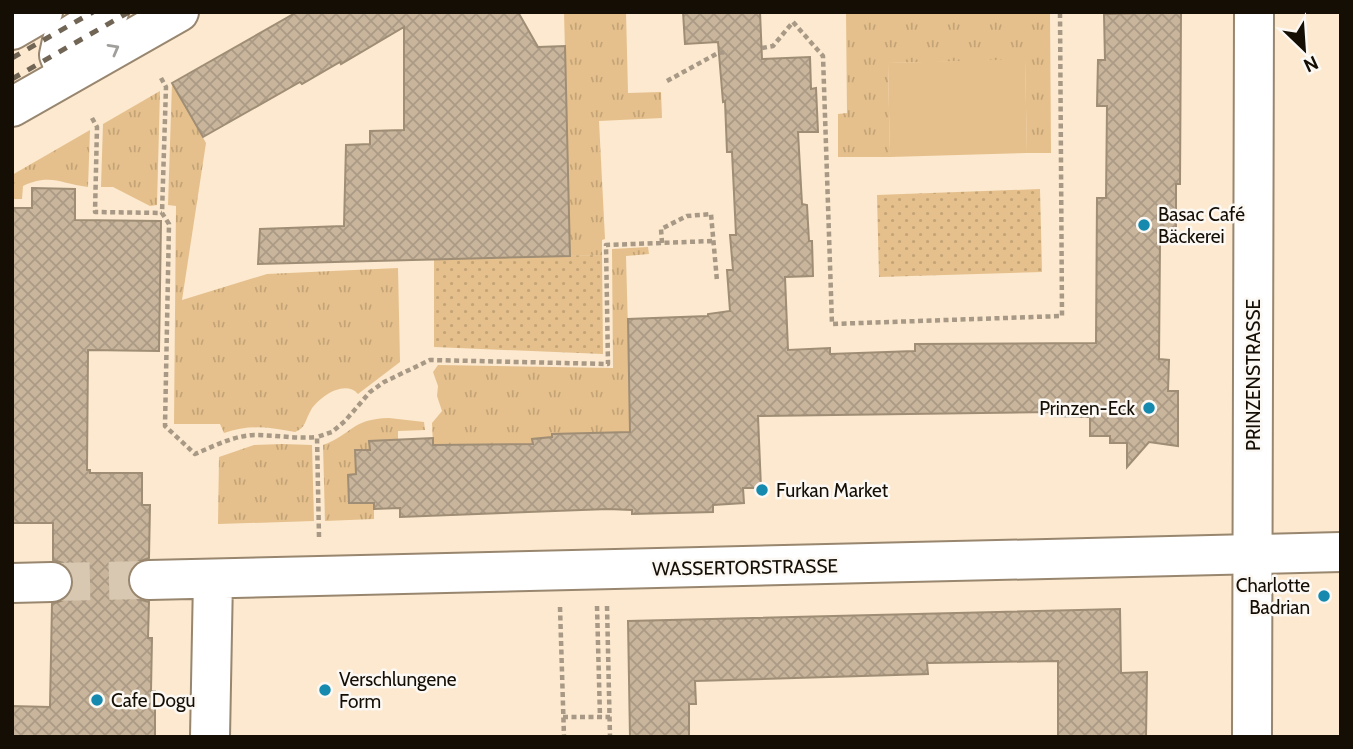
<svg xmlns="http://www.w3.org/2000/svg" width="1353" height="749" font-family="Cabin,sans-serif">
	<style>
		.grass { fill: url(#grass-tufts) }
		.park { fill: url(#park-dots) }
		.garden { fill: #e5c08c }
		.building { fill: url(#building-cross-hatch); stroke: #9f8d75; stroke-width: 2 }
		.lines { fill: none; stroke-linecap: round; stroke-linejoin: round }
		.minor-tunnel { stroke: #d9c8b1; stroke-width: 38; stroke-dasharray: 38 19; stroke-linecap: butt }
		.minor-casing { stroke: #98866f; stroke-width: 42 }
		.major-casing { stroke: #98866f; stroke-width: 42 }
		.path { stroke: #a79985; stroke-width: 4.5; stroke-dasharray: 5 3.5; stroke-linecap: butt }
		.minor { stroke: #fff; stroke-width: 38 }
		.major { stroke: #fff; stroke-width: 38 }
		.rail { stroke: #716656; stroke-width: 5; stroke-dasharray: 9 9; stroke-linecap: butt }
		.oneway { stroke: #a19f9b }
		.poi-dot { fill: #168aae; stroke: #fcf8f3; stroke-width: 2.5 }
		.labels { text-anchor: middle; stroke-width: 5; stroke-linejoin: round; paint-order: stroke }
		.poi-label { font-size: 19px; fill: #140e05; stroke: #fcf8f3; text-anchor: start }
		.street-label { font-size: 19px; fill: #140e05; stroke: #fcf8f3 }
	</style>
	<defs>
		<pattern id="grass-tufts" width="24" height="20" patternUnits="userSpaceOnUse" patternTransform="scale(1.75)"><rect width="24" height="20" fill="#e5c08c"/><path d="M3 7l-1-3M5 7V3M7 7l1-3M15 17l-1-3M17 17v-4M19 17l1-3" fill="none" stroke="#c4a477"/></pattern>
		<pattern id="park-dots" width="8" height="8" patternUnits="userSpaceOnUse" patternTransform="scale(1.75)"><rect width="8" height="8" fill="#e5c08c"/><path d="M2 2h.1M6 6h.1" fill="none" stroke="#c4a477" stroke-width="1.8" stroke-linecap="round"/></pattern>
		<pattern id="building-cross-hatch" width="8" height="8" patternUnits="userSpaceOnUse" patternTransform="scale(1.75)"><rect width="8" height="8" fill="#c8b59c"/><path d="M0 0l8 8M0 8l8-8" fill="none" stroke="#ab9a85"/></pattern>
	</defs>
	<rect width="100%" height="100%" fill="#fce9cf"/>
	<path class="grass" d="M564,12H626L628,93L661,92L662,118L599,121L605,239L602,240V255L570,256Z
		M846,12H1050L1051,153H1027L1025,60L888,63L890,157H838V114L847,113Z
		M172,83L206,143L182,300L267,274L398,268L400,362L358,394C345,379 319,397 311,410C305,420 306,428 295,432C270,427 248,424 224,433L220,424H174L176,206L168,205Z
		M160,91L157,205L150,206L113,187H101L103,124Z
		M90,130L88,187C61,184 51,173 23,186L22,199H12V175Z
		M648,247L649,254L626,256L631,442L579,433L552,434V437L533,439V444L433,445L432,423L442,411L437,396L438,386L433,372L438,365L613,368L612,249Z
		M389,418L424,422L425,430L398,431V440L369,442L370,450H355L356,474L374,503V519L325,521L323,445C353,434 351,419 389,418Z
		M282,444L312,445L314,521L218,524L219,457L254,445Z"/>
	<path class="park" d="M1040,189L1042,272L879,277L877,195Z
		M602,255L603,354L434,347V258Z"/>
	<path class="garden" d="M1025,59L1027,153L890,157L888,63Z"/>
	<path class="building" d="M297,12H518L538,47L565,46L570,256L258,264L260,229L344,226L346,145L370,144V131L404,130V27L341,64L340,62L302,84L300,82L203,137L172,83Z
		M683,12H760L762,59L810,57L811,89L816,88L818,132H798L802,204L807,205L809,241H812L813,276L785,277L788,350L830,348V354L915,351V344L1096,343L1097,198H1106L1107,106H1097L1098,60H1105L1104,14L1181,12L1180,184H1176V229L1164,230L1165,242H1160L1159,359L1169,360L1168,391H1178V446L1149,442L1127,467V443H1110V436H1090V417L1052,416V412L758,416L761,488H743L744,503L713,505V512L632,514V510L608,509L400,517V508L374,509V503H349L348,475L356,474L355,450H370L369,441L433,438V445L533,444L532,439L552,437V434L630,432L628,319L708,316V314L730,311L727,270H733L730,235H736L732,152H727L725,101L723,102L718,42L685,44Z
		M32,188L75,189V220L161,221L159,351L88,350L87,470H90V473H142V505H150L149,558L137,562L130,570L127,581L131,592L138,599L149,602L148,638H152L151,691H155V737H12V706L50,707L52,604L64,600L71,593L74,582L70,570L63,563L53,560V523H12V208H32Z
		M1120,609L1121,673L1147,672L1146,737H1058V661L927,663L928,674L695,681L696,704H689V737H630L628,621Z"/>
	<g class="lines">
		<path class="minor-tunnel" d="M52,582L149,580"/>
		<g class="minor-casing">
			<path id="minor" d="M67,75L59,55L62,41L109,12
				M149,580L1341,552
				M12,583L52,582
				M210,737L213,579"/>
		</g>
		<g class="major-casing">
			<path id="major" d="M12,30L43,12
				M12,107L179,12
				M1252,737L1254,12"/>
		</g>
		<path class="path" d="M762,48L773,46L793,22L823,56L832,324L1062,316L1060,12
			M161,78L166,87L162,213L169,224L165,426L195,454C214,446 233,436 254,435C276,435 296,439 317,437
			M667,81L718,53L728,52
			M92,118L97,127L95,212L162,213
			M662,243L661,229L687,216L711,214L717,281
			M319,537L317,437L332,432L345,421L370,392L384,382L430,360L608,364L606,245L713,241
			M597,606L600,717
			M607,606L610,737
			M560,607L564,737
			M563,717H610"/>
		<use href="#minor" class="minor"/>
		<use href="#major" class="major"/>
		<path class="rail" d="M12,58L93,12
			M12,79L129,12"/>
	</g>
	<defs><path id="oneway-chevron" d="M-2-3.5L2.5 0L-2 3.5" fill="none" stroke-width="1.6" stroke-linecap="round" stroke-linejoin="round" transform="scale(1.75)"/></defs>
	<use class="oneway" href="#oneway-chevron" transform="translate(114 49) rotate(-29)"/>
	<g class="poi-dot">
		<circle cx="1144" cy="225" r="7"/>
		<circle cx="1149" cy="408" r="7"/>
		<circle cx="762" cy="490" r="7"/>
		<circle cx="1324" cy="596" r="7"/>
		<circle cx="325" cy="690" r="7"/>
		<circle cx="97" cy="700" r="7"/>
	</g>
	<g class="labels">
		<g class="poi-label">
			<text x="1158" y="221">Basac Café<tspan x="1158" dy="22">Bäckerei</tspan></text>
			<text x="1135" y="415" text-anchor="end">Prinzen-Eck</text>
			<text x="776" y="497">Furkan Market</text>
			<text x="1310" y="592" text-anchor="end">Charlotte<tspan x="1310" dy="22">Badrian</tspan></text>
			<text x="339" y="686">Verschlungene<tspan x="339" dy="22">Form</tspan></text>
			<text x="111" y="707">Cafe Dogu</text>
		</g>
		<g class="street-label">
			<text transform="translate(1253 375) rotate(-90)" y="7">PRINZENSTRASSE</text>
			<text transform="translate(745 567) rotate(-1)" y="7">WASSERTORSTRASSE</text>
		</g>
	</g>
	<rect width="1353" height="749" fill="none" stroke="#140e05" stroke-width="28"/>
	<g transform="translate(1304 49) rotate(155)" stroke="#fcf8f3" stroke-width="5" paint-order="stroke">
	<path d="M0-5L12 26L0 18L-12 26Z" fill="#140e05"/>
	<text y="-10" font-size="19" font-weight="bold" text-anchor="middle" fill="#140e05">N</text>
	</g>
</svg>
